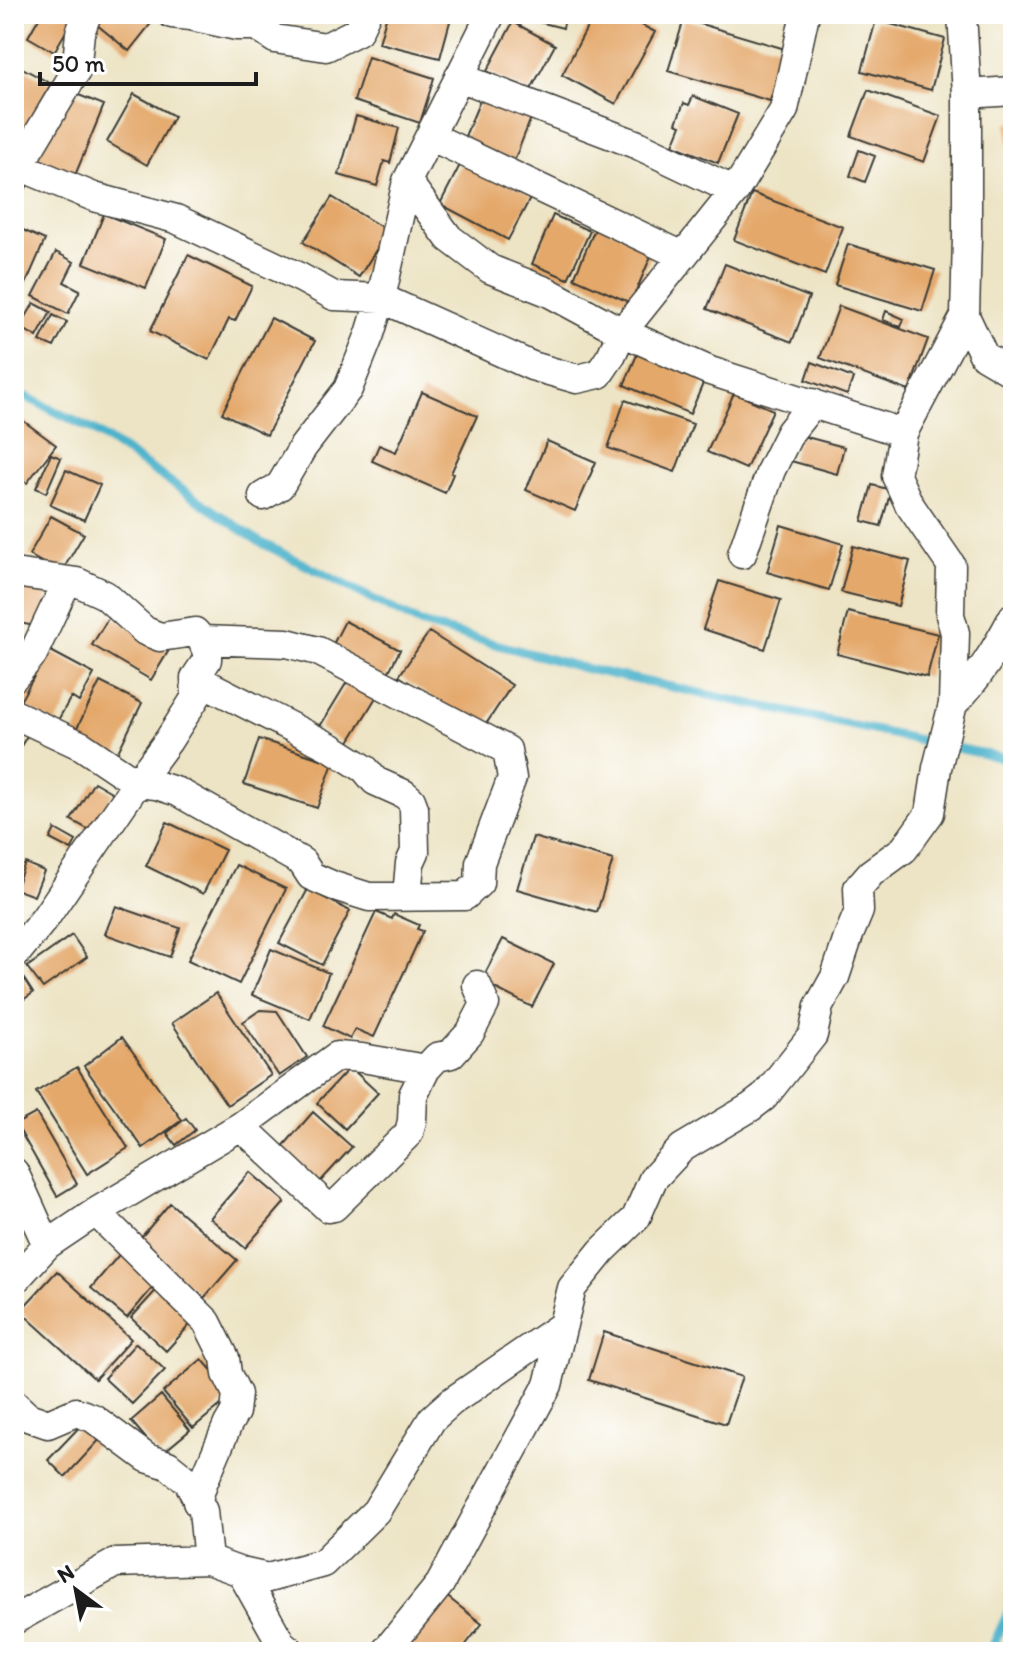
<svg xmlns="http://www.w3.org/2000/svg" width="1027" height="1666" font-family="Itim,sans-serif">
	<style>
		.lines { fill: none; stroke-linecap: round; stroke-linejoin: round }
		.stream { stroke: #4cb2cb; stroke-width: 9 }
		.building { fill: #e4a86a }
		.minor-casing { stroke: #3b3a35; stroke-width: 31 }
		.minor { stroke: #fff; stroke-width: 28 }
	</style>
	<rect width="100%" height="100%" fill="#fff"/>
	<filter id="ink" filterUnits="userSpaceOnUse"><feTurbulence type="fractalNoise" baseFrequency=".0125" numOctaves="2"/><feDisplacementMap in="SourceGraphic" scale="16" xChannelSelector="R" yChannelSelector="G"/><feConvolveMatrix kernelMatrix="1 2 1 2 8 2 1 2 1" color-interpolation-filters="sRGB"/></filter>
	<filter id="wash" filterUnits="userSpaceOnUse"><feTurbulence type="fractalNoise" baseFrequency=".006" numOctaves="4" result="noise"/><feDisplacementMap in="SourceGraphic" scale="32" xChannelSelector="R" yChannelSelector="G"/><feGaussianBlur stdDeviation="1.8" result="paint"/><feColorMatrix in="noise" values="0 0 0 0 0 0 0 0 0 0 0 0 0 0 0 0 0 1.4 0 .05"/><feComposite in="paint" operator="in"/></filter>
	<g filter="url(#wash)">
		<rect width="100%" height="100%" fill="#ede4c5"/>
		<g class="lines">
			<path class="stream" d="M14,391L93,430L260,542L422,624L587,669L1013,760
				M990,1652L1013,1602"/>
		</g>
		<g id="blocks">
			<path class="building" d="M41,14H76L54,52L28,37Z
				M94,14H153L156,17L129,51L90,19Z
				M387,14H452L440,58L379,43Z
				M536,14H566L563,28L535,21Z
				M594,14H621L655,32L616,104L562,75Z
				M684,19L785,49L770,101L668,71Z
				M876,20L945,39L931,90L862,71Z
				M513,22L555,45L529,93L487,71Z
				M368,57L434,78L420,123L354,101Z
				M17,65L51,84L14,148V70Z
				M66,90L104,105L74,178L36,162Z
				M868,90L941,116L924,162L851,136Z
				M134,94L174,116L147,165L107,142Z
				M693,96L738,114L718,163L673,145L681,125L676,123L684,103L689,105Z
				M481,98L531,118L514,161L463,141Z
				M356,116L399,128L390,163L384,161L377,186L339,175Z
				M1007,123H1013V168L1009,169Z
				M859,150L875,156L865,182L850,176Z
				M463,159L532,195L508,240L440,204Z
				M14,180L27,186L17,206L14,205Z
				M752,193L843,227L825,275L734,240Z
				M332,197L388,231L359,277L303,242Z
				M104,214L166,239L146,288L84,263Z
				M553,215L590,231L568,279L532,264Z
				M597,224L654,249L631,303L574,278Z
				M14,226L45,240L17,304L14,303Z
				M848,244L935,270L922,311L835,285Z
				M56,252L74,262L64,282L80,290L68,314L33,296Z
				M188,255L252,286L235,321L229,319L209,360L150,331Z
				M725,264L809,297L792,342L707,309Z
				M34,303L51,312L37,337L20,327Z
				M839,306L928,339L909,391L820,358Z
				M886,311L904,319L901,327L883,320Z
				M53,315L67,322L54,347L40,341Z
				M271,318L315,341L267,435L222,413Z
				M642,343L708,372L690,414L624,385Z
				M812,362L853,378L847,395L806,380Z
				M422,392L477,416L451,473L453,474L445,493L372,461L379,445L396,452Z
				M734,393L773,410L746,469L707,452Z
				M625,400L693,424L675,472L608,448Z
				M14,414L56,445L27,483L14,474Z
				M799,435L844,447L837,474L791,461Z
				M547,441L596,462L575,511L526,490Z
				M51,454L61,458L46,493L36,488Z
				M66,470L100,485L84,520L50,505Z
				M872,485L891,490L881,526L862,521Z
				M51,516L84,534L61,573L29,555Z
				M781,525L843,544L829,590L767,572Z
				M853,546L910,561L898,606L841,592Z
				M14,581L49,588L40,627L14,622Z
				M719,581L781,600L765,649L703,629Z
				M848,612L938,634L927,677L837,654Z
				M110,615L169,650L151,680L92,645Z
				M345,621L400,650L385,679L330,650Z
				M429,632L512,685L482,730L399,676Z
				M49,650L94,674L79,702L71,697L56,724L19,703Z
				M350,677L378,694L347,745L319,728Z
				M100,682L142,703L115,758L72,738Z
				M14,728L27,736L14,757Z
				M259,739L333,763L317,808L244,784Z
				M94,782L113,793L91,831L71,820Z
				M167,822L225,850L203,894L146,866Z
				M55,829L76,841L71,850L50,839Z
				M533,837L613,860L597,912L517,889Z
				M25,863L44,871L34,896L15,889Z
				M236,865L286,889L239,984L188,960Z
				M308,889L350,911L322,965L279,943Z
				M116,906L180,928L170,957L105,934Z
				M376,912L392,919L394,914L419,925L417,929L423,931L374,1037L355,1029L350,1039L323,1026Z
				M72,935L87,957L43,988L27,967Z
				M503,939L554,964L532,1007L481,981Z
				M271,949L329,973L310,1019L252,995Z
				M22,976L33,993L14,1006V982Z
				M216,993L271,1075L227,1105L172,1023Z
				M260,1010L277,1011L307,1057L279,1076L243,1022Z
				M122,1037L182,1120L143,1148L84,1066Z
				M77,1067L128,1148L87,1174L36,1092Z
				M350,1067L378,1093L345,1129L317,1103Z
				M313,1112L352,1147L318,1184L280,1150Z
				M36,1113L77,1184L57,1196L16,1124Z
				M186,1118L195,1130L176,1145L167,1133Z
				M250,1172L285,1202L245,1248L210,1218Z
				M170,1203L237,1260L204,1298L138,1241Z
				M123,1250L159,1280L127,1318L91,1288Z
				M57,1271L131,1339L95,1379L20,1311Z
				M160,1286L196,1318L166,1351L131,1318Z
				M604,1332L742,1377L726,1424L589,1380Z
				M136,1343L165,1370L132,1404L104,1378Z
				M202,1359L233,1395L193,1428L163,1392Z
				M161,1395L190,1430L160,1455L131,1421Z
				M86,1420L103,1436L65,1477L48,1460Z
				M445,1595L482,1624L460,1652H400Z"/>
		</g>
	</g>
	<g filter="url(#ink)">
		<use href="#blocks" fill-opacity="0" stroke="#3b3a35" stroke-width="2"/>
		<g class="lines">
			<g class="minor-casing">
				<path id="minor" d="M172,14L191,16L237,26H256L275,39L326,47L358,31L366,14
					M459,77L638,145L735,191
					M967,94L1013,91
					M430,136L683,256
					M14,164L94,197L176,219L301,278L334,296L381,298L532,366L577,379L599,374L611,356L622,332L735,191L784,110L805,14
					M19,166L76,71L80,33L87,14
					M407,181L449,238L490,269L548,292L622,332L710,371L903,433
					M965,316L984,356L1013,373
					M263,496L280,486L303,447L348,389L370,334L381,298L407,181L491,14
					M742,554L771,470L790,432L813,403
					M14,573L77,582L105,595L145,631L160,637L195,632L202,640L207,652V660L195,678L196,697L168,741L137,783L45,918L14,956
					M14,677L33,654L67,581
					M195,678L332,748L365,769L375,781L404,794L411,800L414,808L415,852L410,863L407,896
					M953,704C978,680 997,647 1013,617
					M14,714L82,746L137,783L156,785L178,792L302,862L311,876L334,886L369,897L465,896L479,883L480,863L512,778L507,750L318,651L287,643L202,640
					M241,1126L328,1208L334,1207L409,1133L412,1121L413,1095L426,1069L437,1057L451,1054L470,1033L485,1004L477,985
					M14,1172L47,1245
					M96,1212L207,1322L225,1358L227,1374L237,1394L235,1412L228,1424L203,1483L197,1502
					M14,1281L47,1245L96,1212L241,1126L337,1056L362,1058L426,1069
					M14,1404L28,1417L48,1424L76,1412L93,1418L147,1458L168,1465L188,1481L203,1511L208,1560
					M241,1572L281,1643L291,1652
					M14,1620L115,1563L208,1560L241,1572L268,1578L323,1563L376,1511L432,1419L451,1402L563,1325
					M385,1652L440,1584L548,1385L572,1288L602,1251L636,1218L653,1179L682,1148L751,1107L764,1097L813,1035L819,1006L835,977L849,935L859,911L858,888L871,873L904,849L930,813L937,768L953,704L955,633L950,615L951,565L909,504L896,476L903,433L965,316L967,237V94L962,14"/>
			</g>
			<use href="#minor" class="minor"/>
		</g>
	</g>
	<rect width="1027" height="1666" fill="none" stroke="#fff" stroke-width="48"/>
	<g transform="translate(76 1590) rotate(328)" stroke="#ffffff" stroke-width="6" paint-order="stroke">
	<path d="M0-6L14 30L0 20L-14 30Z" fill="#1c1c1c"/>
	<text y="-12" font-size="22" font-weight="bold" text-anchor="middle" fill="#1c1c1c">N</text>
	</g>
	<path d="M40 72v12h216v-12" fill="none" stroke="#1c1c1c" stroke-width="4"/>
	<text x="52" y="72" font-size="24" fill="#1c1c1c" stroke="#ffffff" stroke-width="6" paint-order="stroke">50 m</text>
</svg>
